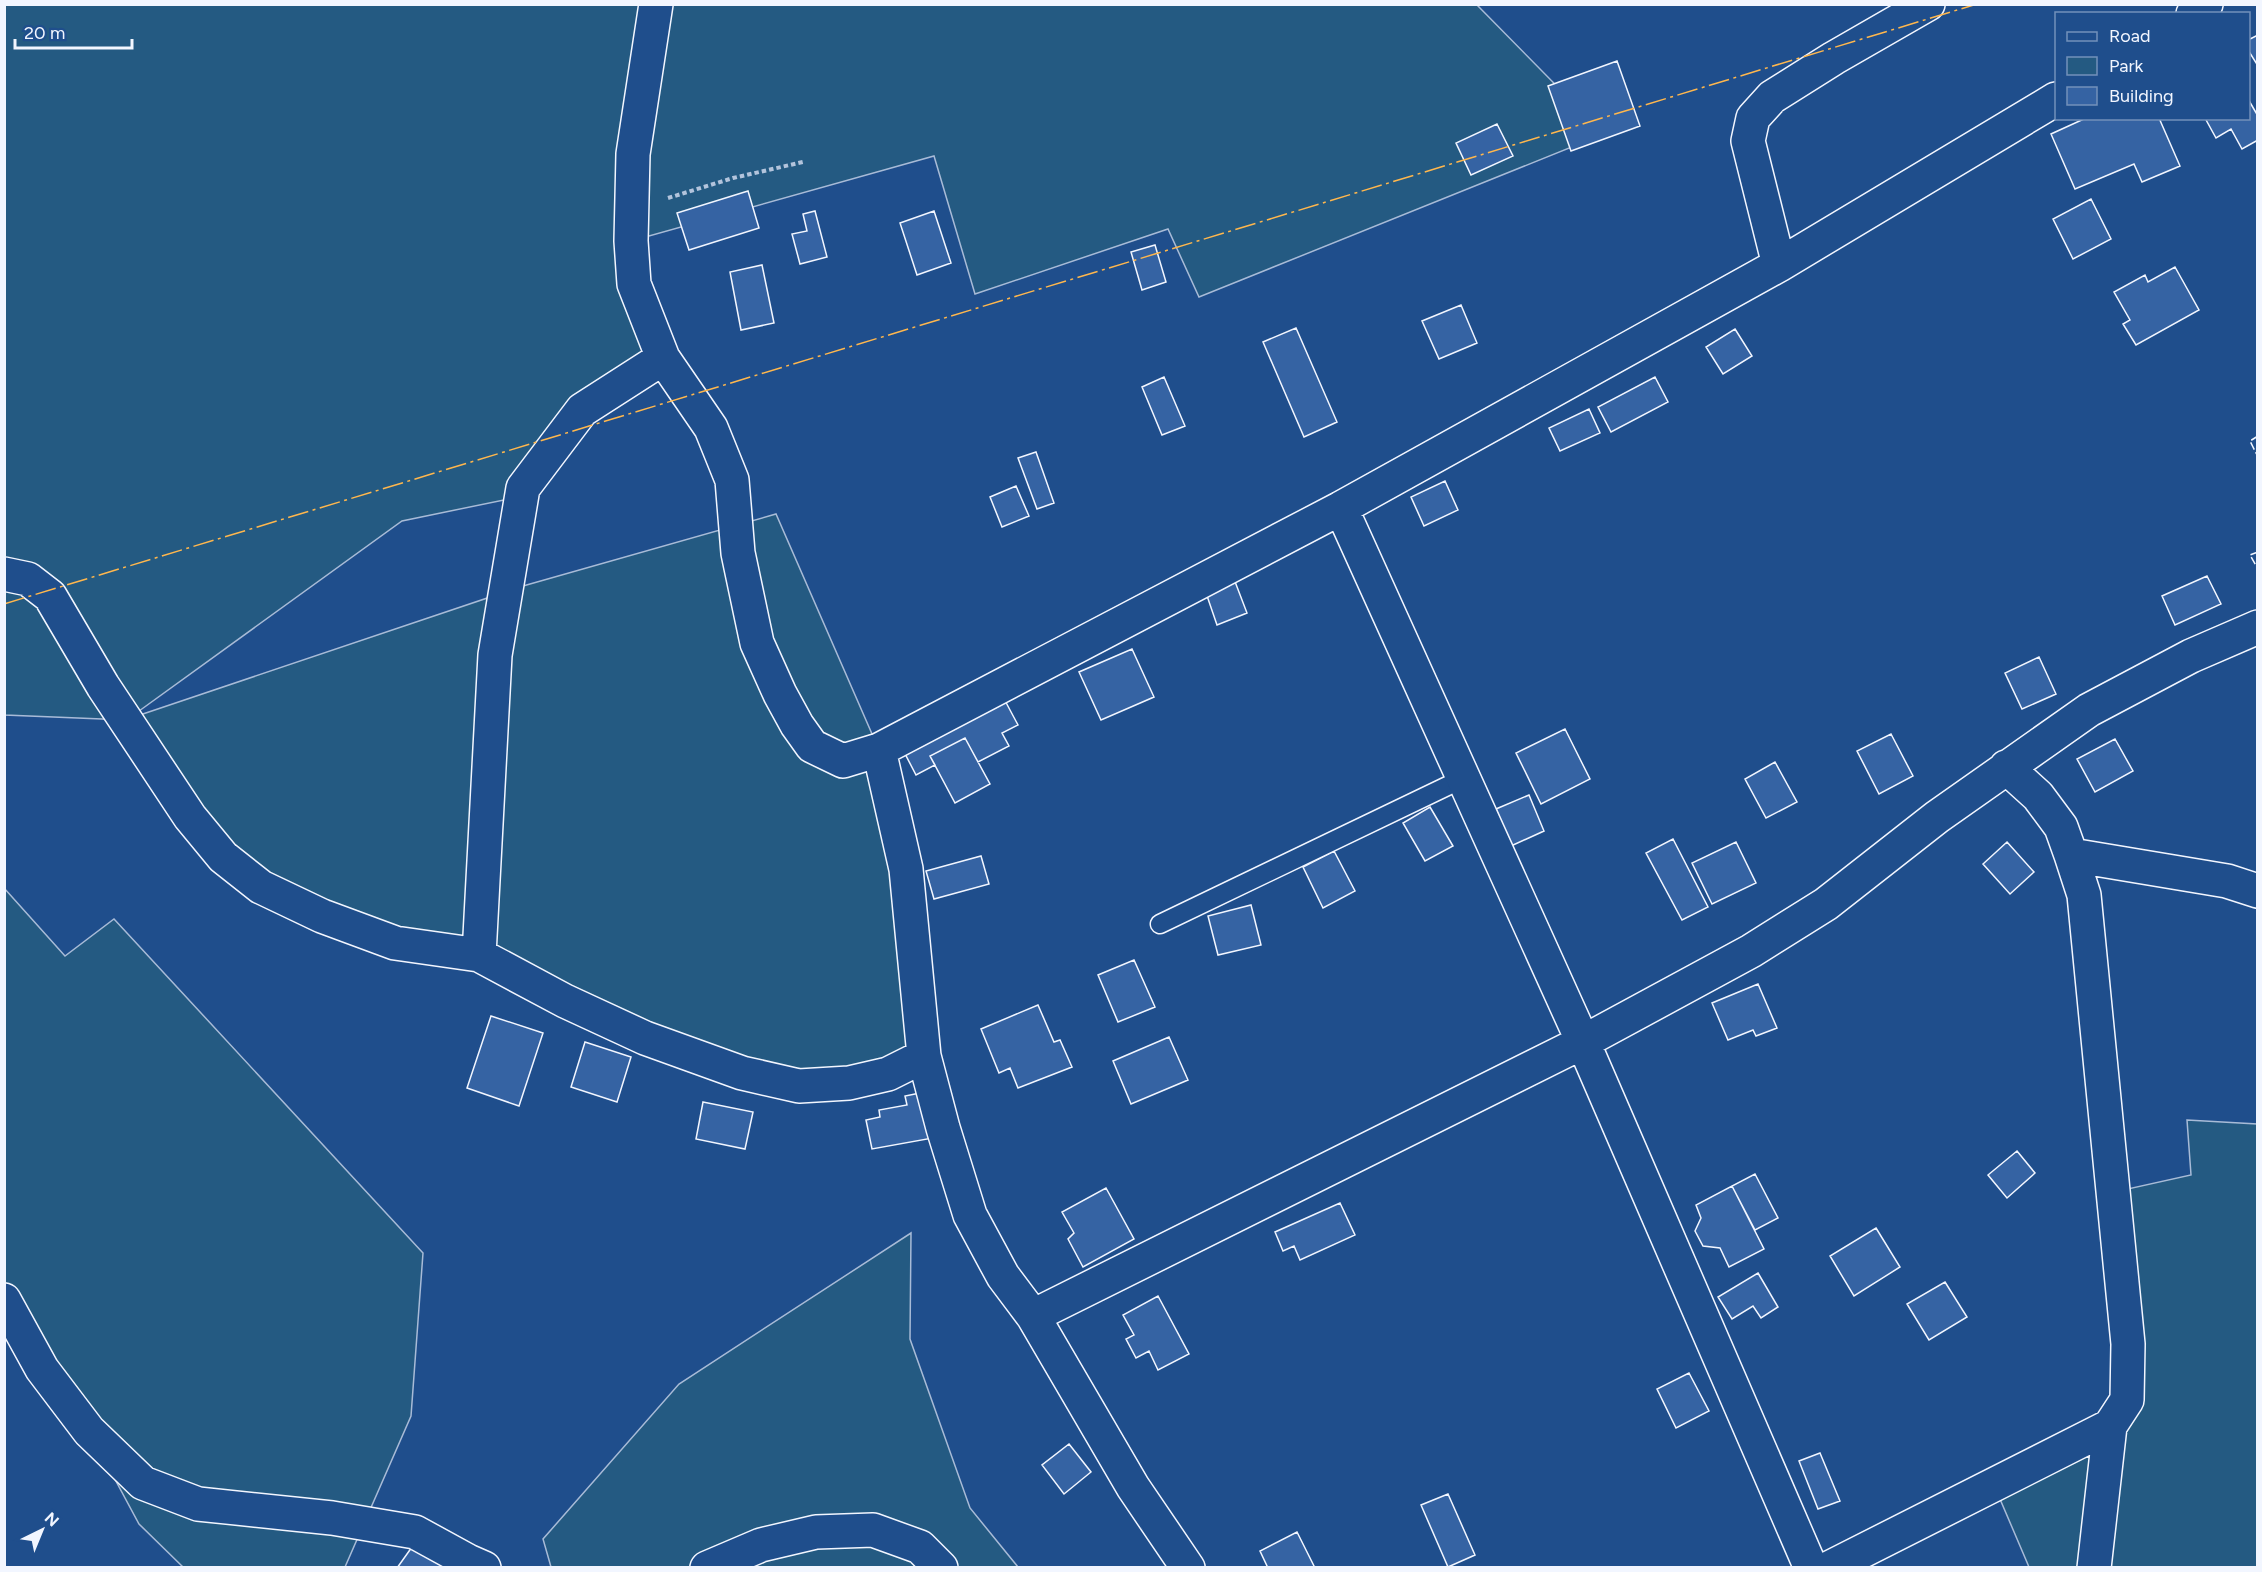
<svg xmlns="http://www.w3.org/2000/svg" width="2262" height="1572" font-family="Figtree,sans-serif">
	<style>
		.green { fill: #245a82; stroke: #a8bbd7; stroke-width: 1.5 }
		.building { fill: #3563a3; stroke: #f2f6ff; stroke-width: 1.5 }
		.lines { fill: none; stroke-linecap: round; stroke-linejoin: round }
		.lane-casing { stroke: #f2f6ff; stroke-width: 21 }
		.street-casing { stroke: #f2f6ff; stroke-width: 36 }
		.path { stroke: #b3c4dc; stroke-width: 4; stroke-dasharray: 4.5 3; stroke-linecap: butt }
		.lane { stroke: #1f4e8c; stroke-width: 18 }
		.street { stroke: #1f4e8c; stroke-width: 33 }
		.fence { stroke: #f2f6ff; stroke-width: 1.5; stroke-dasharray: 8 3; stroke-linecap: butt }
		.power { stroke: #ffb74d; stroke-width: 1.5; stroke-dasharray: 21 4.5 3 4.5; stroke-linecap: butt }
	</style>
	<rect width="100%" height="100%" fill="#1f4e8c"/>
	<path class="green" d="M4,5H1477L1604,134L1199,297L1168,229L975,294L934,156L631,241L654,338L590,409L518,497L402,521L128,719L523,586L776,514L879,750L924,1056L799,1086L565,1001L261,887L126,720L5,715Z
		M4,888L65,956L114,919L423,1253L411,1416L345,1567H183L139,1524L89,1431L4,1300Z
		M2187,1120L2257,1124V1567H2029L1994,1485L2110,1426L2114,1192L2191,1175Z
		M911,1233L910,1339L970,1508L1018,1567H551L543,1539L679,1384Z"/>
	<path class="building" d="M2258,35V66L2248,50V40Z
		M1617,61L1640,126L1571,151L1548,86Z
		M2248,99L2258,116V140L2242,149L2231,129L2216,138L2205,118H2248Z
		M2086,118H2159L2180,166L2142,182L2134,164L2075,189L2051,134Z
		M1497,124L1513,156L1471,175L1456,143Z
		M748,191L759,228L689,250L677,213Z
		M2091,199L2111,239L2073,259L2053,219Z
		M815,211L827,257L800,264L792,234L807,231L803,214Z
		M934,211L951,263L917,275L900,223Z
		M1155,245L1166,282L1142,290L1131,252Z
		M762,265L774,323L741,330L730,272Z
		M2175,267L2199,310L2136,345L2123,324L2130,320L2114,292L2145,275L2148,282Z
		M1461,305L1477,343L1439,359L1422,321Z
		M1296,328L1337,422L1304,437L1263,342Z
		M1735,329L1752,356L1723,374L1706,347Z
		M1164,377L1185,426L1162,435L1142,387Z
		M1655,377L1668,402L1611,432L1598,407Z
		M1589,409L1600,433L1560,451L1549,428Z
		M1036,452L1054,503L1037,509L1018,458Z
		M1445,481L1458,510L1424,526L1411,497Z
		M1016,486L1029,516L1002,527L990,497Z
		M2207,576L2221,604L2175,625L2162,596Z
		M1234,579L1247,613L1217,625L1205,590Z
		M1132,649L1154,697L1101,720L1079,672Z
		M2039,657L2056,694L2022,709L2005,673Z
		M1002,695L1018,725L1002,733L1009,746L978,762L965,738L930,756L935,765L916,775L902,748Z
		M1565,729L1590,779L1541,804L1516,753Z
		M1891,734L1913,776L1879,794L1857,751Z
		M965,738L990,784L955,803L930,756Z
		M2115,739L2133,771L2095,792L2077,759Z
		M1775,762L1797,802L1766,818L1745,779Z
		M1529,795L1544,831L1511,846L1496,809Z
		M1430,807L1453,846L1425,861L1403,823Z
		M1673,839L1708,907L1682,920L1646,853Z
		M1736,842L1756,883L1712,904L1692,863Z
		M2007,842L2034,872L2010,894L1983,864Z
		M1334,851L1355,891L1323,908L1303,867Z
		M981,856L989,884L934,899L926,871Z
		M1251,905L1261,945L1218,955L1208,916Z
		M1134,960L1155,1007L1118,1022L1098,975Z
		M1758,984L1777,1028L1756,1036L1753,1030L1728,1040L1712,1003Z
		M1038,1005L1054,1042L1060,1040L1072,1067L1018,1088L1010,1068L999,1073L981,1029Z
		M491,1016L543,1033L519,1106L467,1088Z
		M1169,1037L1188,1080L1131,1104L1113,1061Z
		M585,1042L631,1057L617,1102L571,1087Z
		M925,1092L933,1138L872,1149L866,1120L880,1117L879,1110L907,1105L905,1096Z
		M703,1102L753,1112L745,1149L696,1139Z
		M2017,1151L2035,1173L2007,1198L1988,1175Z
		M1755,1174L1778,1218L1755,1230L1732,1186Z
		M1732,1186L1764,1249L1729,1267L1720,1248L1703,1246L1695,1231L1701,1218L1696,1205Z
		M1106,1188L1134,1239L1083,1267L1068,1239L1074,1233L1062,1212Z
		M1340,1203L1355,1235L1300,1260L1294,1246L1283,1251L1275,1232Z
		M1876,1228L1900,1267L1854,1296L1830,1256Z
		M1758,1273L1778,1307L1761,1318L1753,1306L1732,1319L1718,1297Z
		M1945,1282L1967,1317L1929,1340L1907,1304Z
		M1158,1296L1189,1354L1158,1370L1149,1351L1136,1358L1126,1339L1134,1335L1123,1315Z
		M1689,1373L1709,1411L1676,1428L1657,1389Z
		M1069,1444L1091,1472L1064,1494L1042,1465Z
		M1820,1453L1840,1501L1818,1509L1799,1461Z
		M1448,1494L1475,1555L1448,1567L1421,1505Z
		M1297,1532L1315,1568H1268L1260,1551Z
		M412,1547L448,1559L441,1568H397Z"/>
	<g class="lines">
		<g class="lane-casing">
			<path id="lane" d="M1160,924L1464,778"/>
		</g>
		<g class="street-casing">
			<path id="street" d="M656,4L633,154L631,241L634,284L663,358L711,428L732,480L738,553L757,643L780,694L797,725L812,746L843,761L879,750L1341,508L1779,265
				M1928,4L1834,58L1772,97L1753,118L1748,141L1779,265L2056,99
				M2193,14L2206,4
				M1341,508L1583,1042L1751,951L1826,904L1937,817L2089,710L2191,656L2258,627
				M4,574L28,579L50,596L103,686L190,817L223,857L261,887L322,916L395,943L479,955L565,1001L645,1038L742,1073L799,1086L849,1083L888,1074L924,1056
				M879,750L906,869L924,1056L943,1128L970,1215L1003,1276L1033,1316L1583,1042L1811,1568
				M2006,767L2038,796L2061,827L2071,855L2227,881L2258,891
				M479,955L495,655L523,488L582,410L663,358
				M4,1300L42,1369L89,1431L143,1483L198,1504L332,1518L415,1532L468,1561L484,1568
				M1033,1316L1133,1487L1188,1568
				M707,1568L761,1545L816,1532L873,1530L920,1547L941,1568
				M1829,1568L2110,1426L2127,1400L2128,1344L2084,895L2071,855
				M2094,1568L2110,1426"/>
		</g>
		<path class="path" d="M668,198L733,178L803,162"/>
		<use href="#lane" class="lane"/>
		<use href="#street" class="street"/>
		<path class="fence" d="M2258,436L2250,441L2258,457
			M2258,552L2250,555L2258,569"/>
		<path class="power" d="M4,604L1977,4"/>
	</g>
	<rect width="2262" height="1572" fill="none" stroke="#f2f6ff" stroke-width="12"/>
	<rect x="2055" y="12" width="195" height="108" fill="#1f4e8c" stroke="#7391ba" stroke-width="1.5"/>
	<rect x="2067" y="32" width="30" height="9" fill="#1f4e8c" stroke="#7391ba" stroke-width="1.5"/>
	<text x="2109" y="42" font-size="18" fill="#f2f6ff">Road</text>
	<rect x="2067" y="57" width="30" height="18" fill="#245a82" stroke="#7391ba" stroke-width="1.5"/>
	<text x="2109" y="72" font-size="18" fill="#f2f6ff">Park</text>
	<rect x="2067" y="87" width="30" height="18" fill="#3563a3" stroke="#7391ba" stroke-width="1.5"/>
	<text x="2109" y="102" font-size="18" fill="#f2f6ff">Building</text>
	<g transform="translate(42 1530) rotate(43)" stroke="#1f4e8c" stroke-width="4.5" paint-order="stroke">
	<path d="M0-4.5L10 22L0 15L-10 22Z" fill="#f2f6ff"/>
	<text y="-9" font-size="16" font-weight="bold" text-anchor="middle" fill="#f2f6ff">N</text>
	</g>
	<path d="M15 39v9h117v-9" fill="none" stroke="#f2f6ff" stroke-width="3"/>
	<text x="24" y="39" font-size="18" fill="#f2f6ff" stroke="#1f4e8c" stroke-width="4.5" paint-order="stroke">20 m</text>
</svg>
